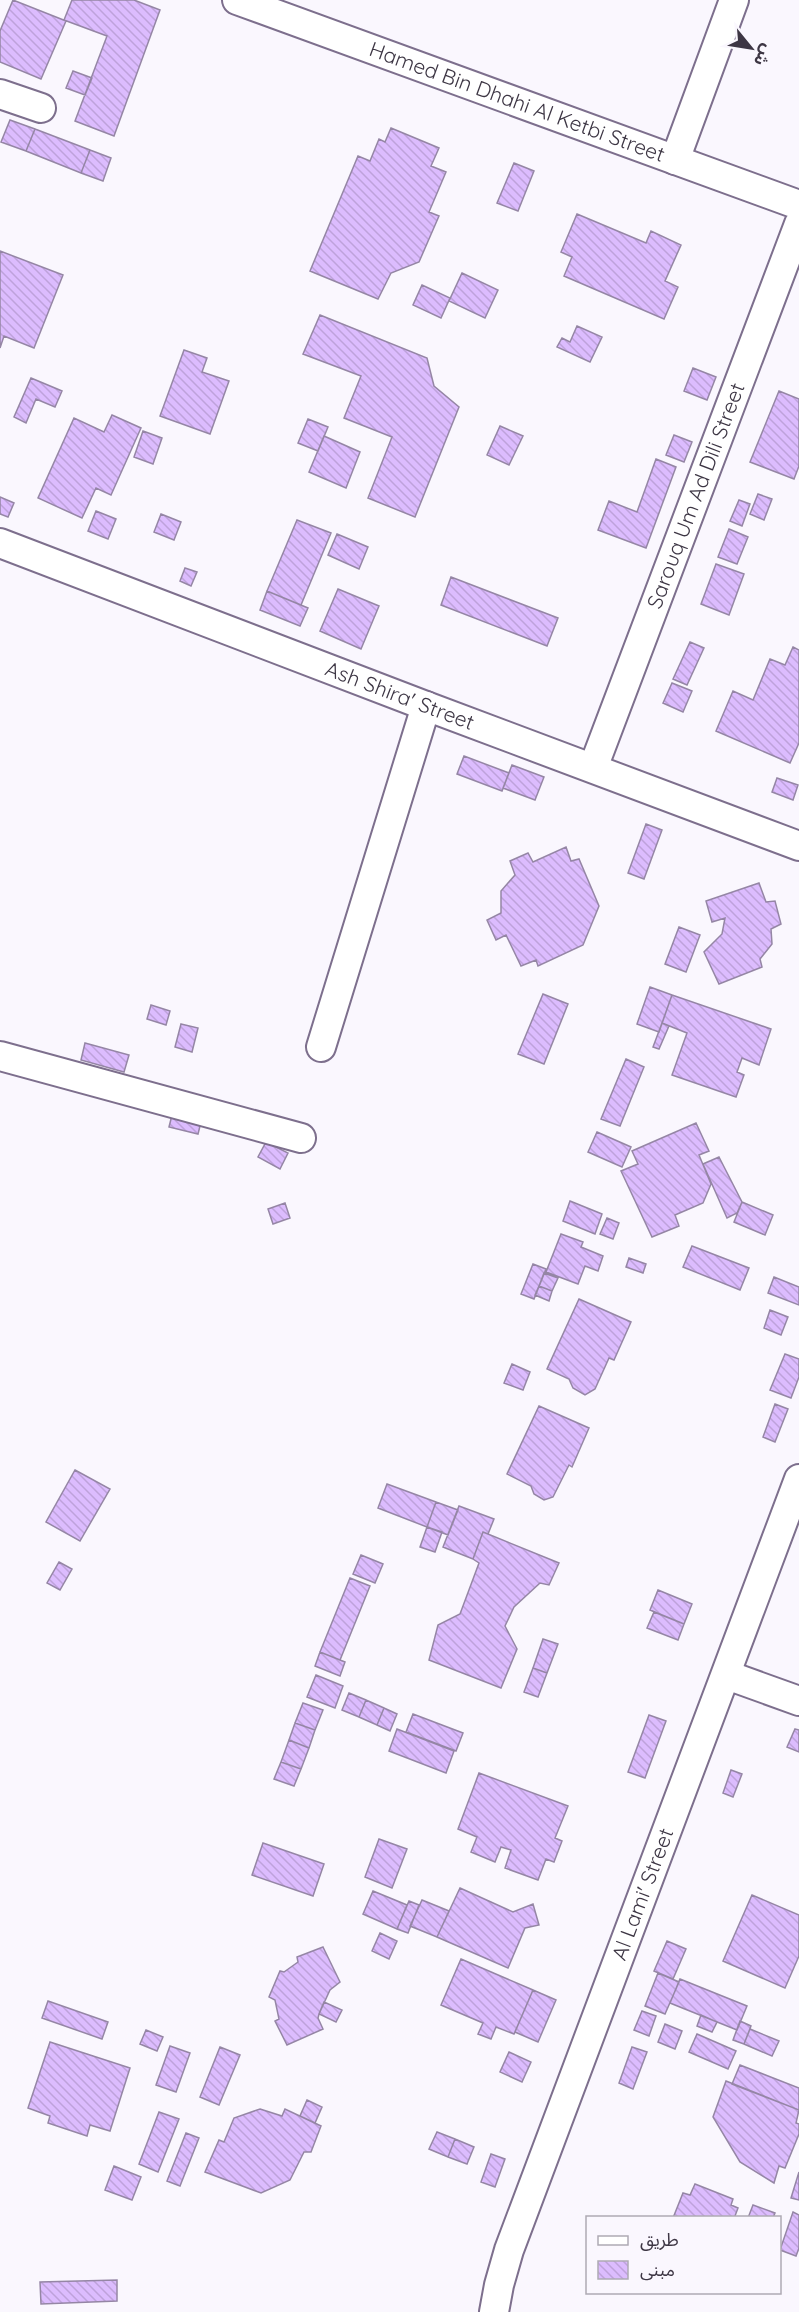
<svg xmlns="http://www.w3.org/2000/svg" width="799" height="2312" font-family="Quicksand,'Noto Sans Arabic',sans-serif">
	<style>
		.building { fill: url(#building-back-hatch); stroke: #9586a5; stroke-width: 1.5 }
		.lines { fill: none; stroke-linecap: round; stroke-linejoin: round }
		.minor-casing { stroke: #7d6f8d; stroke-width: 32 }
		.minor { stroke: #fff; stroke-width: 28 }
		.labels { text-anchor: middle; stroke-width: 4.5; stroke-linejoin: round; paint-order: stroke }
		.street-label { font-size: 21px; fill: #3d3644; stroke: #faf7fe }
	</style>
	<defs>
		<pattern id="building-back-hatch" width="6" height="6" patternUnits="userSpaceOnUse" patternTransform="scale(1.5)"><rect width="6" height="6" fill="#dcbcfe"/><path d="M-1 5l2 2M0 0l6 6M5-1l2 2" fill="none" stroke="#bea2db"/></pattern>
	</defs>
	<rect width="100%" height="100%" fill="#faf7fe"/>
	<path class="building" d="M13,0L66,21L41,79L0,62V31Z
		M72,0H134L160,10L114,136L75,121L107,36L64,20Z
		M73,71L92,78L85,95L66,88Z
		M10,120L35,129L26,151L1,142Z
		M391,128L439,148L431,166L446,172L429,212L439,216L419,262L391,273L378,299L310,271L358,156L370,161L379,139L385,142Z
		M35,129L90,150L81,173L26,151Z
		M90,150L111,158L103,181L81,173Z
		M514,163L534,171L518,211L497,203Z
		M577,214L646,243L651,231L681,245L665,281L678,287L664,319L564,276L572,257L561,252Z
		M0,251L63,275L34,348L4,336L0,348Z
		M462,273L498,290L485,318L449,301Z
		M422,285L450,298L441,318L413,305Z
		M320,315L427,358L434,386L459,407L415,517L368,498L392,437L344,418L361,376L303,354Z
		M577,326L602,337L590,362L557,347L562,338L570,342Z
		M184,350L207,358L202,372L229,381L210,434L160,416Z
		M693,368L716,377L707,400L684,391Z
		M31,378L62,391L55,407L36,399L26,423L14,417Z
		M779,391L799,399V466L794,479L750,462Z
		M112,415L141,428L111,495L96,488L82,518L38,498L74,418L104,432Z
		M308,419L328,427L318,451L298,443Z
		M500,426L523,436L509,465L487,455Z
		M143,431L162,438L153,464L134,457Z
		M674,435L692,442L684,462L666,455Z
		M324,436L360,452L346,488L309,472Z
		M656,459L676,467L646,548L598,530L609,501L637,512Z
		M758,494L772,499L764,520L750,514Z
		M0,497L14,503L8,517L0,514Z
		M739,500L750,504L742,526L730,521Z
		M96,511L116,519L108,539L88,531Z
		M161,514L181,522L174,540L154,532Z
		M297,520L331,533L301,605L267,591Z
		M729,529L748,537L737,564L718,557Z
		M337,534L368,547L359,569L328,555Z
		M716,564L744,574L729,615L701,604Z
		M185,568L197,572L191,586L180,581Z
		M451,577L558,618L547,646L441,605Z
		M338,589L379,606L361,649L320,631Z
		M267,591L308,608L300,626L260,610Z
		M690,642L704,648L687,685L673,679Z
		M793,647L799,650V743L790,763L716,731L733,691L753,700L770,659L785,665Z
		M672,683L692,691L683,712L663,703Z
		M464,756L509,773L502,791L457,774Z
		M512,765L544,777L535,800L503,788Z
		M777,778L798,785L793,800L772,792Z
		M646,824L662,830L644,879L628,873Z
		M566,847L571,861L579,859L599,906L583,945L538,966L536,960L521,966L506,935L496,940L487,920L501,913V891L515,875L510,861L528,853L533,862Z
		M759,883L766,902L775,901L781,924L771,929L772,944L760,959L762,967L719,984L704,952L722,934L725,918L712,922L706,901Z
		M679,927L700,935L686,972L665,964Z
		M650,987L672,995L659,1032L637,1024Z
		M543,994L568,1004L544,1064L518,1054Z
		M672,995L771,1029L759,1065L742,1058L737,1072L744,1075L736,1097L672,1075L687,1033L662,1023Z
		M151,1005L170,1011L166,1025L147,1019Z
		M662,1023L669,1026L659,1049L653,1047Z
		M181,1024L198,1028L192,1052L175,1047Z
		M85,1043L129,1055L124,1072L81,1060Z
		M626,1059L644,1067L620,1126L601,1119Z
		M173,1111L202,1118L198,1134L169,1127Z
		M696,1123L709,1151L699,1155L711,1184L703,1203L675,1215L679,1226L652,1237L621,1171L638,1164L632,1151Z
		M597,1132L631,1147L622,1167L588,1152Z
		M266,1142L288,1153L280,1169L258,1157Z
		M719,1157L742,1202L737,1213L727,1218L703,1164Z
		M570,1201L602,1214L595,1234L563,1221Z
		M742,1202L773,1215L765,1235L734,1222Z
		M285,1203L290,1218L273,1224L268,1209Z
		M607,1218L619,1223L613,1239L600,1234Z
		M561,1234L583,1242L581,1247L603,1256L598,1271L585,1266L578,1284L546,1272Z
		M692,1246L749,1268L740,1290L683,1267Z
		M629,1258L646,1264L643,1273L626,1267Z
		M533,1264L546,1269L534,1299L521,1294Z
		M544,1273L558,1278L552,1291L539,1286Z
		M774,1277L799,1287V1305L768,1293Z
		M539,1286L552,1291L549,1301L535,1295Z
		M579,1299L631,1322L614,1360L609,1358L595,1389L585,1395L573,1388L569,1379L547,1369Z
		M770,1310L788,1317L781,1335L764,1328Z
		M785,1354L799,1359V1377L791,1398L770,1390Z
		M512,1364L530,1372L523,1390L504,1383Z
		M775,1404L788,1409L775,1442L763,1437Z
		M539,1406L589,1428L572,1467L569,1465L553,1497L544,1500L534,1494L531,1486L507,1474Z
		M75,1470L110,1489L80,1541L46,1522Z
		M387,1484L436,1502L427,1527L378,1508Z
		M436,1502L458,1510L448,1535L427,1527Z
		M459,1506L494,1519L488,1534L483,1532L473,1559L443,1547Z
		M427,1527L442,1532L435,1552L420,1547Z
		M483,1532L559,1563L549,1585L540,1583L514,1607L505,1626L517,1649L501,1688L429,1660L438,1625L460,1614L479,1563L473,1559Z
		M361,1555L383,1564L375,1583L353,1574Z
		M59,1562L72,1569L60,1590L47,1583Z
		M350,1578L370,1586L340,1660L320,1652Z
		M658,1590L692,1604L684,1624L650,1610Z
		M654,1612L684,1624L678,1640L647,1628Z
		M543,1639L558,1644L547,1673L533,1668Z
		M320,1652L345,1662L340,1676L315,1666Z
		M533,1668L547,1673L538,1697L524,1692Z
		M316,1675L343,1686L335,1708L307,1697Z
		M349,1693L366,1700L359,1717L342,1710Z
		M366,1700L384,1708L377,1725L359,1717Z
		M303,1703L323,1710L315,1730L295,1723Z
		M384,1708L397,1714L390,1731L377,1725Z
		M413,1714L463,1733L456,1751L406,1732Z
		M649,1715L666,1721L645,1778L628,1772Z
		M295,1723L315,1730L309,1748L289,1740Z
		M397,1729L454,1751L446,1773L389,1751Z
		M795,1729L799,1730V1752L787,1747Z
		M289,1740L309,1748L301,1769L281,1762Z
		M281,1762L301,1769L294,1786L274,1779Z
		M731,1770L742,1774L733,1797L723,1793Z
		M479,1773L568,1806L555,1838L562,1841L554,1862L546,1859L538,1880L505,1868L511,1850L501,1847L495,1862L471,1852L477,1837L458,1829Z
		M379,1839L407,1849L392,1888L365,1877Z
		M263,1843L324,1864L313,1896L252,1875Z
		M460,1888L513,1912L533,1904L539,1925L525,1928L508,1968L437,1937Z
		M373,1891L407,1905L397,1929L363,1914Z
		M752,1895L799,1915V1956L785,1988L723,1961Z
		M422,1900L449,1911L437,1937L410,1926Z
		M409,1901L419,1905L408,1933L397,1929Z
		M380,1933L397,1941L389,1959L372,1951Z
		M667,1941L686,1949L673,1979L654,1971Z
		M323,1947L340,1982L330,1990L319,2014L318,2018L323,2029L287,2045L275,2021L279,2019L275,2000L269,1997L280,1971L284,1972L298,1962L297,1957Z
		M461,1959L533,1990L514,2034L496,2027L491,2039L478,2034L483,2023L441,2005Z
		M658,1973L679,1982L665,2014L645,2006Z
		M680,1979L747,2006L737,2030L670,2003Z
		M533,1990L556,2000L538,2042L515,2032Z
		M48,2001L108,2022L102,2039L42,2018Z
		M324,2002L342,2010L336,2022L319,2014Z
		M642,2011L656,2016L649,2036L634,2030Z
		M701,2015L717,2022L712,2032L697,2026Z
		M740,2021L751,2026L744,2044L733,2040Z
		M665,2024L682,2031L675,2049L658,2042Z
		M750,2029L779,2041L772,2056L744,2044Z
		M146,2030L163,2037L157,2051L140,2044Z
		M697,2034L736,2051L728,2069L689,2052Z
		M50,2042L130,2068L110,2131L90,2125L87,2136L48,2123L50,2116L28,2108Z
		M170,2046L190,2053L176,2092L156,2085Z
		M220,2047L240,2055L219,2105L200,2097Z
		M632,2047L647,2052L633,2089L619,2083Z
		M509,2052L531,2062L522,2082L500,2072Z
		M740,2065L799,2088V2110L732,2084Z
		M726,2081L799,2110L796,2123L799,2124V2134L785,2168L779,2166L774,2183L740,2162L713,2117Z
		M307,2100L322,2107L315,2123L300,2116Z
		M260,2109L282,2116L285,2109L321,2126L311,2152H304L290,2180L261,2193L205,2172L219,2140L224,2142L234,2118Z
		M159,2112L179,2119L158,2172L139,2164Z
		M437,2132L455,2139L448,2157L429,2149Z
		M186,2133L199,2138L180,2186L167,2181Z
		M455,2139L474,2147L467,2164L448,2157Z
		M491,2154L505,2159L495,2187L481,2182Z
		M114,2166L141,2177L132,2200L105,2190Z
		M799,2172V2200L791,2198Z
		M695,2184L733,2199L731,2205L738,2208L735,2216L740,2218H673L683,2193L690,2195Z
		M753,2205L775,2213L773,2218H748Z
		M793,2212L799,2215V2248L796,2256L780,2250Z
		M117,2280V2301L41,2304L40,2282Z"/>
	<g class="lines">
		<g class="minor-casing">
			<g id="minor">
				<path id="s1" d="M237,0L799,205"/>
				<path d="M0,94L41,108"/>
				<path d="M675,160L734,0"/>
				<path id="s2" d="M0,543L426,706L799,846"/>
				<path id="s3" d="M593,768L799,224"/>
				<path d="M321,1047L426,706"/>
				<path d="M0,1056L301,1138"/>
				<path d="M727,1675L799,1701"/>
				<path id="s4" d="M494,2312L499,2285L509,2250L799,1479"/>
			</g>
		</g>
		<use href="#minor" class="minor"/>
	</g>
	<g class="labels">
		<g class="street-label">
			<text dy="7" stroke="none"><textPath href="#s1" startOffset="298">Hamed Bin Dhahi Al Ketbi Street</textPath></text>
			<text dy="7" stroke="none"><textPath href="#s3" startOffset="291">Sarouq Um Ad Dili Street</textPath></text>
			<text dy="7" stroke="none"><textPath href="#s2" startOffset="428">Ash Shira' Street</textPath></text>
			<text dy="7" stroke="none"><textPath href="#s4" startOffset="444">Al Lami' Street</textPath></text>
		</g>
	</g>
	<rect x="586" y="2216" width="195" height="78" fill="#faf7fe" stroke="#aeaab4" stroke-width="1.5"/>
	<rect x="598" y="2236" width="30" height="9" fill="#ffffff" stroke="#aeaab4" stroke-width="1.5"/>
	<text x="640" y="2246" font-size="18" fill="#3d3644">طريق</text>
	<rect x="598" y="2261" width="30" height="18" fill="url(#building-back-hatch)" stroke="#aeaab4" stroke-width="1.5"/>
	<text x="640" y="2276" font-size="18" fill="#3d3644">مبنى</text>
	<g transform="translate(751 48) rotate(120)" stroke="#faf7fe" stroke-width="4.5" paint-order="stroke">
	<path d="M0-4.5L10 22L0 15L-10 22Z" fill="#3d3644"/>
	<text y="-9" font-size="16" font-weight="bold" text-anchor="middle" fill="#3d3644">ش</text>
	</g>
</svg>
